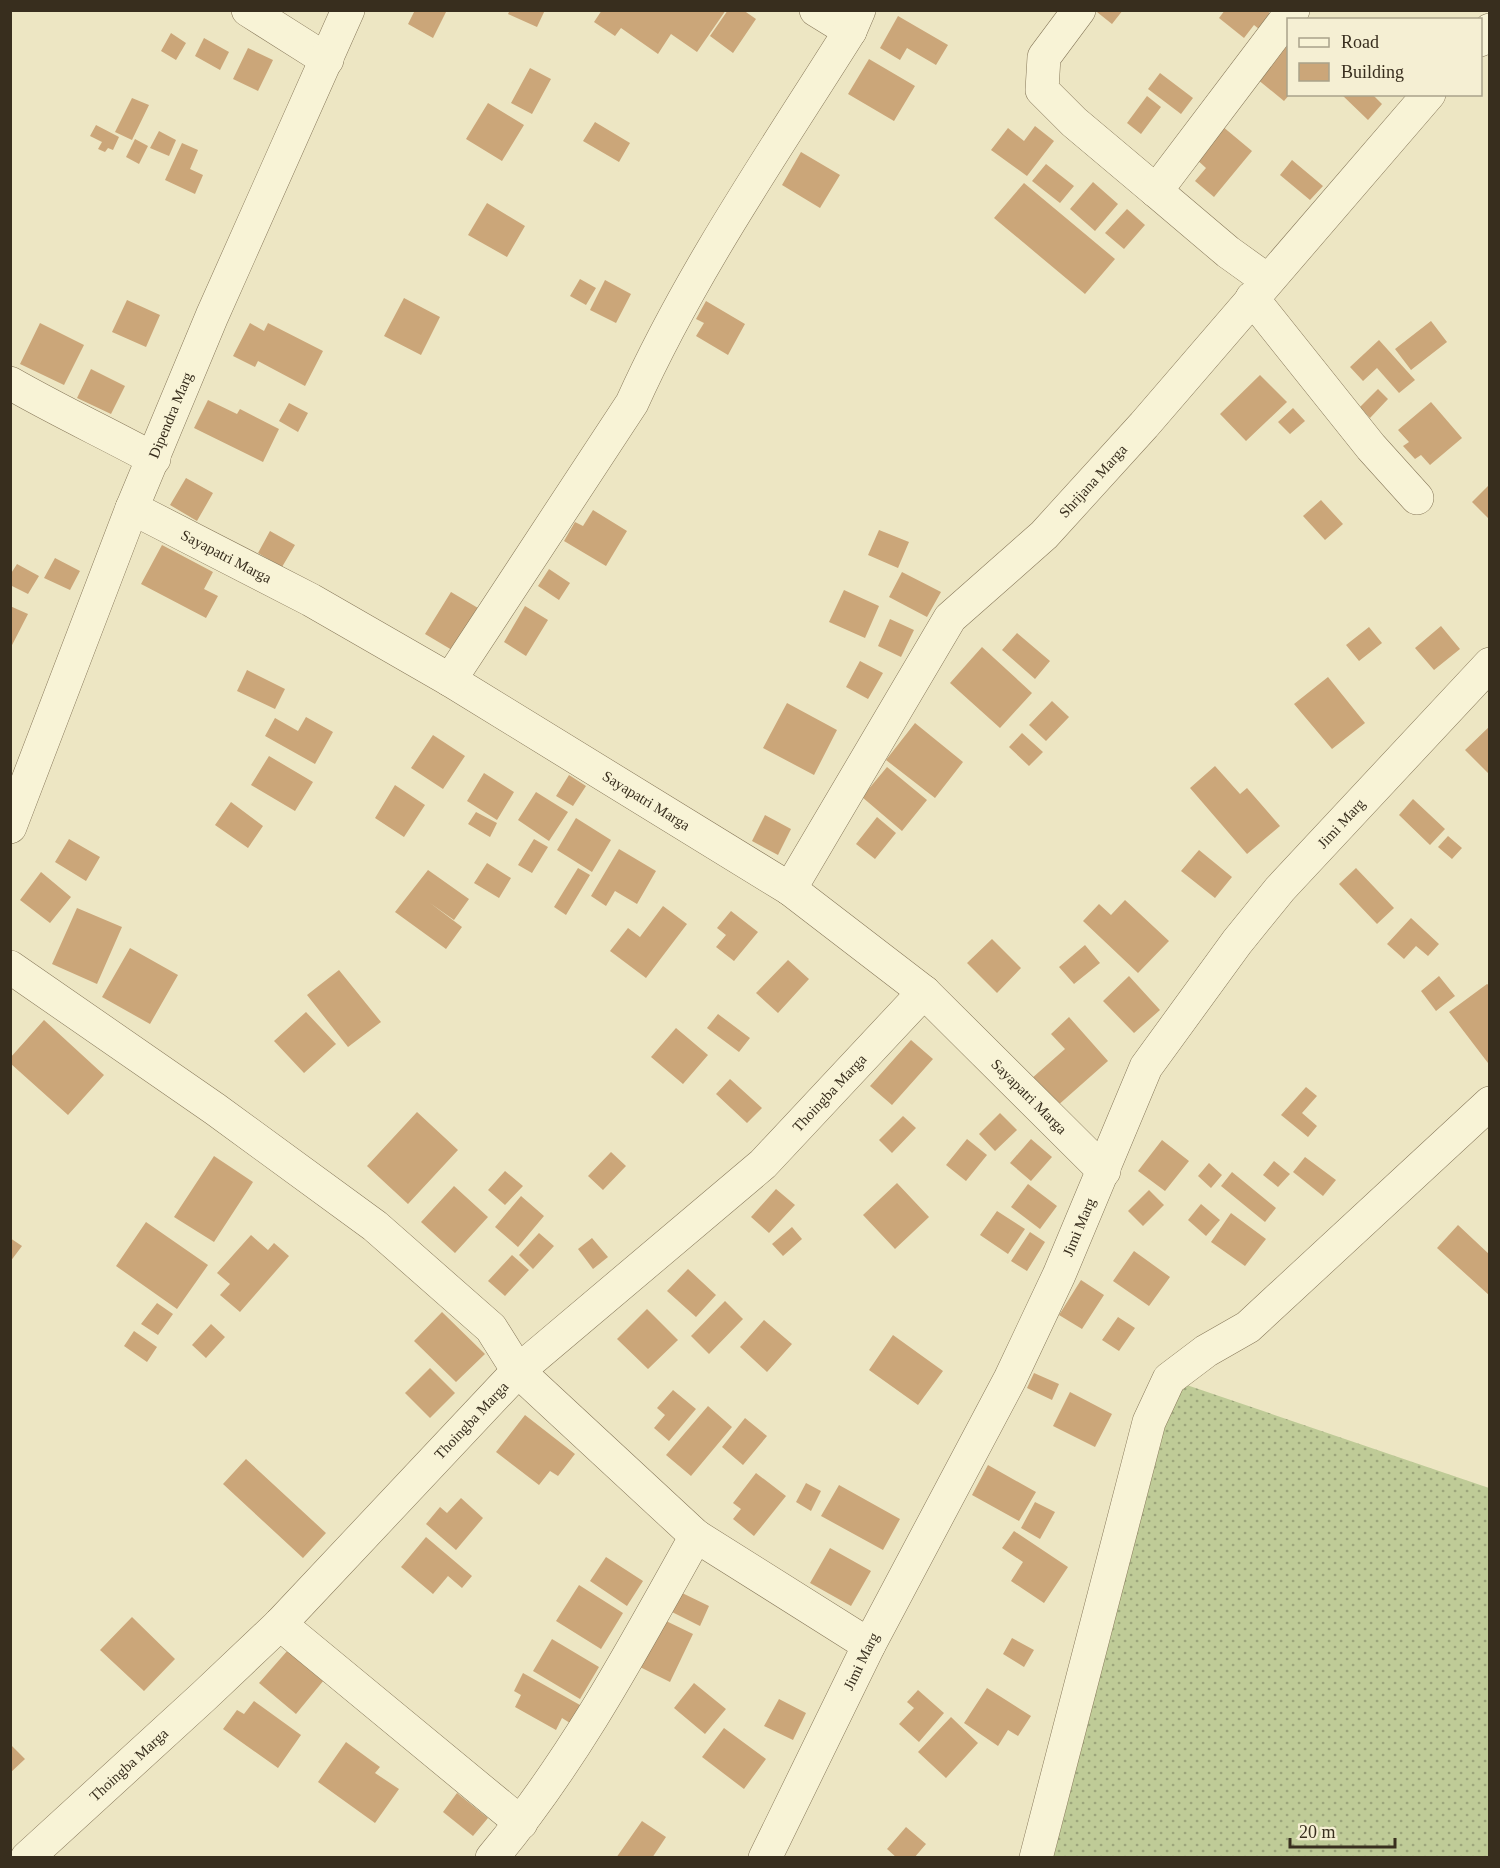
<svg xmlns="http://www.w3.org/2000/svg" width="1500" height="1868" font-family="Georgia,serif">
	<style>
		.grass { fill: url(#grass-dots) }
		.building { fill: #cba679 }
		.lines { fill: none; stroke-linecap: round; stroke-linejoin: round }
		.minor-casing { stroke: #87785a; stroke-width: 34 }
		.minor { stroke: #f8f3d6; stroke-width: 33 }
		.labels { text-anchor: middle; stroke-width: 4.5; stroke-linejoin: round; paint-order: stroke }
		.street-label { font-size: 15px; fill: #382e1e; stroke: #f5efd3 }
	</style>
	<defs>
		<pattern id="grass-dots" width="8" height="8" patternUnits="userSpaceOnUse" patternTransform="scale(1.5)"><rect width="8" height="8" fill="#bfcb97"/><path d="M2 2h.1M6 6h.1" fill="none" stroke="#9ca57b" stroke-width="1.8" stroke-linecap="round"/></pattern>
	</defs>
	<rect width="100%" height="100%" fill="#ede6c3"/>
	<path class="grass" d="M1169,1379L1489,1488V1857L1036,1858Z"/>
	<path class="building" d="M415,10H447L433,38L408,24Z
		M510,10H545L537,27L508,14Z
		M602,10H726L697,52L671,34L658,54L621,28L615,36L594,22Z
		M728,10H743L756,19L733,53L710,36Z
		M1099,10H1123L1112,24L1097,12Z
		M1225,10H1266L1271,14L1259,29L1254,25L1244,38L1219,18Z
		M898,16L948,45L936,65L907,48L900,60L880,48Z
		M171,33L186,43L176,60L161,51Z
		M204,38L229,52L220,70L195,56Z
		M1287,42L1290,94L1284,101L1257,79Z
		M248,48L273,60L258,91L233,79Z
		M869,59L915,86L894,121L848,94Z
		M530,68L551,79L532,114L511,103Z
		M1160,73L1193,98L1181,114L1148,89Z
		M1341,94H1372L1382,104L1368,120Z
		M1147,96L1161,107L1141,134L1127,123Z
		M132,98L149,105L132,140L115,132Z
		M488,103L524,125L502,161L466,139Z
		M595,122L630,143L619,162L583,141Z
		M96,125L119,137L113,150L108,148L105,152L98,149L102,142L90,136Z
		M1035,126L1054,141L1027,176L991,150L1008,128L1024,141Z
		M1222,126L1252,151L1214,197L1195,181L1206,168L1195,158Z
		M159,131L176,140L169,156L150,148Z
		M135,139L148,146L139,164L126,157Z
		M182,143L198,150L190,169L203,175L195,194L165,180Z
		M801,152L840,175L820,208L782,185Z
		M1292,160L1323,186L1310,200L1280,175Z
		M1046,164L1074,186L1060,203L1032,181Z
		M1093,182L1118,204L1095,231L1070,209Z
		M1024,183L1115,259L1085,294L994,218Z
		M487,203L525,226L507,257L468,235Z
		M1127,209L1145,225L1124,249L1105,233Z
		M580,279L596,288L586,305L570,296Z
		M605,280L631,294L616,323L590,310Z
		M404,298L440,317L421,355L384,336Z
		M127,300L160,315L146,347L112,332Z
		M706,301L745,324L728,355L696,336L704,323L696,319Z
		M1431,321L1447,342L1411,370L1395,349Z
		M40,323L84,345L64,385L20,364Z
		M250,323L264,331L268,323L323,351L305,386L258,361L255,367L233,356Z
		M1379,340L1415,380L1399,393L1377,368L1363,381L1350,367Z
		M91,369L125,386L111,414L77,398Z
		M1260,375L1287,402L1246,441L1220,414Z
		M1378,389L1388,399L1370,418L1360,407Z
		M208,400L237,414L240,409L279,429L263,462L194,428Z
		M1431,402L1462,438L1430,465L1421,455L1415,459L1403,446L1409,442L1398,430Z
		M289,403L308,413L298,432L279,421Z
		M1293,408L1305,421L1290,434L1278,422Z
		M186,478L213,493L197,521L170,505Z
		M1490,484V516L1488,518L1472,502Z
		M1321,500L1343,524L1325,540L1303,516Z
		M593,510L627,531L606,566L564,541L575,522L583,526Z
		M879,530L909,542L898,568L868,555Z
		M270,531L295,545L282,567L258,553Z
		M162,545L213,572L204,589L218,596L206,618L141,584Z
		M55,558L80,571L70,590L44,578Z
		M17,564L39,576L28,594L10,585V575Z
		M549,569L570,583L559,600L538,586Z
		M902,572L941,592L927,617L889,597Z
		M844,590L879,606L865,638L829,622Z
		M451,592L478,608L452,650L425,634Z
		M10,606L28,614L10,649Z
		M525,606L548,620L526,656L504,642Z
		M890,619L914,630L901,657L878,646Z
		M1441,626L1460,649L1434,670L1415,648Z
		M1369,627L1382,643L1359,661L1346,645Z
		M1017,633L1050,661L1035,679L1002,650Z
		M982,647L1032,693L1000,728L950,683Z
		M860,661L883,673L868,699L846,687Z
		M247,670L285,689L275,709L237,691Z
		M1328,677L1365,723L1332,749L1294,704Z
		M1052,701L1069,717L1046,741L1029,725Z
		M787,703L837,730L814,775L763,748Z
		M306,717L333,732L315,764L265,736L275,718L298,731Z
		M915,723L963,762L935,798L886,760Z
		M1490,726V775L1465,750Z
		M1022,733L1043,752L1029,766L1009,747Z
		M433,735L465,756L443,789L411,768Z
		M269,756L313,782L295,811L251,785Z
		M1215,766L1240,794L1247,788L1280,826L1247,854L1190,788Z
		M887,767L927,800L902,831L862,797Z
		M484,773L514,792L497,820L467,801Z
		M569,775L586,786L573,806L556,796Z
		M395,785L425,805L404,837L375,818Z
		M536,792L568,812L549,841L518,820Z
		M1413,799L1445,829L1430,845L1399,815Z
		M231,802L263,826L248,848L215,825Z
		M476,812L497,823L490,837L468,824Z
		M765,815L791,829L778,855L752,841Z
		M877,817L896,833L875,859L856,844Z
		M576,818L611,840L592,872L557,850Z
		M1448,836L1462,848L1452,859L1438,847Z
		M69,839L100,857L86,881L55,862Z
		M534,839L548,847L532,873L518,865Z
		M619,849L656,871L637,904L615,891L606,906L591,896Z
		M1199,850L1232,877L1215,898L1181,871Z
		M487,863L511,878L499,898L474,883Z
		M578,868L590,875L566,915L554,907Z
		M1356,868L1394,908L1377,924L1339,884Z
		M428,870L469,899L454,920L430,903L462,927L446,949L395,912Z
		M41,872L71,897L50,923L20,900Z
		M1125,900L1169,941L1138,973L1083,921L1099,904L1111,915Z
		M663,906L687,924L646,978L610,951L628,928L640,937Z
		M77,908L122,927L97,984L52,964Z
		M731,911L758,932L734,961L716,947L726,935L717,928Z
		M1411,918L1439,944L1428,956L1416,946L1404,959L1387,944Z
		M992,939L1021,968L997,993L967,963Z
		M1085,945L1100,963L1074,984L1059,967Z
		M130,948L178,975L150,1024L102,997Z
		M788,960L809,979L778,1013L756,993Z
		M339,970L381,1022L348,1047L307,995Z
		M1129,976L1160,1010L1134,1033L1103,1001Z
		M1439,976L1455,996L1436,1011L1421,991Z
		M1487,984L1490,986V1061L1488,1063L1449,1012Z
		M306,1012L336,1044L304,1073L274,1041Z
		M718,1014L750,1038L739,1052L707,1028Z
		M1069,1017L1108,1061L1056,1107L1031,1079L1065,1049L1051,1034Z
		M44,1020L104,1075L68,1115L10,1063V1058Z
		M676,1028L708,1055L683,1084L651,1057Z
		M911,1040L933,1059L892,1105L870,1086Z
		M730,1079L762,1108L747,1123L716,1094Z
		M1306,1087L1317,1096L1302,1113L1317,1126L1308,1137L1281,1115Z
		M417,1112L458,1150L408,1204L367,1166Z
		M1000,1113L1017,1130L995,1151L979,1134Z
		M903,1116L916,1128L892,1153L879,1140Z
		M967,1139L987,1155L966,1181L946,1165Z
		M1031,1139L1052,1157L1031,1181L1010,1163Z
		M1162,1140L1189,1161L1165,1191L1138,1171Z
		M611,1152L626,1166L603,1190L588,1176Z
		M214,1156L253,1182L214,1242L174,1217Z
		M1305,1157L1336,1180L1323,1196L1293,1172Z
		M1274,1161L1290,1174L1278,1187L1263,1175Z
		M1209,1163L1222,1175L1211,1188L1198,1176Z
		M505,1171L523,1186L505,1205L488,1190Z
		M1232,1172L1276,1208L1265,1222L1221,1186Z
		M897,1183L929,1217L895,1249L863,1215Z
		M1028,1184L1057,1206L1040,1229L1011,1207Z
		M454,1186L488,1217L455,1253L421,1222Z
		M776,1189L795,1205L769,1233L751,1217Z
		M1149,1190L1164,1205L1143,1226L1128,1211Z
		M521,1196L544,1216L518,1247L495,1227Z
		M1201,1204L1220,1220L1206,1236L1188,1220Z
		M997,1211L1025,1229L1008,1254L980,1235Z
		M1231,1213L1266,1239L1245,1266L1211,1242Z
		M146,1222L208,1265L177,1309L116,1266Z
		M1458,1225L1490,1255V1296L1437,1248Z
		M792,1227L802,1239L783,1256L772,1244Z
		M1030,1232L1045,1242L1027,1271L1011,1261Z
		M539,1233L554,1246L533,1269L519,1255Z
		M251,1235L268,1250L274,1243L289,1256L240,1312L220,1295L230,1284L217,1273Z
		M10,1238L22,1246L10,1262Z
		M592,1238L608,1257L593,1269L578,1249Z
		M1134,1251L1170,1277L1149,1306L1113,1281Z
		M512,1255L529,1270L505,1296L488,1281Z
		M688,1269L716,1295L696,1317L667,1291Z
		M1081,1280L1104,1295L1082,1329L1059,1315Z
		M725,1301L743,1319L709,1354L691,1336Z
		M157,1303L173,1314L158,1335L141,1324Z
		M647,1309L678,1340L648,1369L617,1339Z
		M442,1312L485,1354L456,1382L414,1341Z
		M1118,1317L1135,1328L1119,1351L1102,1340Z
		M764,1320L792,1344L767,1372L740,1347Z
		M211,1324L225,1337L206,1358L192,1345Z
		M134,1331L157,1347L147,1362L124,1346Z
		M893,1335L943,1371L918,1405L869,1370Z
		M430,1368L455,1393L430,1418L405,1393Z
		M1034,1373L1059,1384L1052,1400L1027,1388Z
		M673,1390L696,1409L669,1441L654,1428L665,1415L657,1408Z
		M1070,1392L1112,1414L1095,1447L1053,1426Z
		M708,1406L732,1427L691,1476L666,1455Z
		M525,1415L575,1454L558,1476L550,1471L539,1485L496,1452Z
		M745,1418L767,1436L743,1465L722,1447Z
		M246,1459L326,1533L303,1558L223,1484Z
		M988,1465L1036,1492L1019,1521L972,1495Z
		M756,1473L786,1496L754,1536L733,1519L741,1509L733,1503Z
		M806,1483L821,1491L811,1511L796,1502Z
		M839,1485L900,1519L883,1550L821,1516Z
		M461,1498L483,1518L456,1550L426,1524L440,1507L447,1513Z
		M1035,1502L1055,1512L1040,1539L1021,1528Z
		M1014,1531L1068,1567L1044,1603L1011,1581L1023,1562L1002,1548Z
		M426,1537L472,1576L462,1588L448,1576L433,1594L401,1567Z
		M830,1548L871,1571L851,1606L810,1583Z
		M606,1557L643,1581L627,1606L590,1581Z
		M579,1585L623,1613L601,1649L556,1621Z
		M678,1591L709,1606L700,1626L668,1610Z
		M132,1617L175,1659L144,1691L100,1650Z
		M662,1619L693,1634L670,1682L638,1666Z
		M1012,1638L1034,1650L1024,1667L1003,1654Z
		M552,1639L599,1667L580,1699L533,1671Z
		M288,1650L324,1680L296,1714L259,1683Z
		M523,1673L580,1705L570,1723L562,1718L556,1730L515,1707L521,1695L514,1691Z
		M694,1683L726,1709L705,1734L674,1708Z
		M987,1688L1031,1716L1018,1736L1008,1730L998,1746L964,1723Z
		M918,1690L944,1713L919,1742L899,1724L914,1708L907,1702Z
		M779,1699L806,1713L793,1740L764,1726Z
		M254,1701L301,1735L278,1768L223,1729L237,1710L244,1714Z
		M951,1717L978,1743L946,1778L918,1752Z
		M724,1728L766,1759L744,1789L702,1757Z
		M346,1742L380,1767L375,1773L399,1789L375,1823L318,1782Z
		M10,1744L25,1759L10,1773Z
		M457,1793L488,1818L473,1836L443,1812Z
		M642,1821L666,1837L652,1858H616Z
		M906,1827L926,1844L914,1858H897L887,1849Z"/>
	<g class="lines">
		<g class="minor-casing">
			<g id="minor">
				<path d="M248,10L327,60"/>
				<path d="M816,10L850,31"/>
				<path d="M1079,10L1044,57L1042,90L1074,122L1156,191"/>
				<path d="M1480,40L1490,30"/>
				<path d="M1267,280L1228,252L1156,191L1293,10"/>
				<path d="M1252,298L1371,447L1417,498"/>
				<path d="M10,383C57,410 106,433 154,459"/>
				<path id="s1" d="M132,508L311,600L450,680L790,889L924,992L1104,1171"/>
				<path d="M450,680L632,403C691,272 774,152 850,31L859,10"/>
				<path id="s2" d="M10,827L132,508L212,316L348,10"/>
				<path id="s3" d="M790,889L950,618L1044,535L1144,425L1429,94"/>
				<path d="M10,967L215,1109L375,1226L491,1328L518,1371L696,1536L869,1645"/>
				<path d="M280,1624L521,1823"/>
				<path id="s4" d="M27,1858L204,1696L280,1624L518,1371L763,1164L924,992"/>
				<path d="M492,1858C574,1760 634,1647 696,1536"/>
				<path id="s5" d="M765,1858L869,1645L1010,1379L1059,1275L1146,1067L1237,942L1280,889L1490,664"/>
				<path d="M1036,1858L1149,1422L1169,1379L1206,1351L1248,1327L1490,1103"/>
			</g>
		</g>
		<use href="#minor" class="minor"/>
	</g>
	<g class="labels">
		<g class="street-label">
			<text dy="5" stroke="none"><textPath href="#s2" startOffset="442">Dipendra Marg</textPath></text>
			<text dy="5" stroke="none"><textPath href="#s3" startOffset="513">Shrijana Marga</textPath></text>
			<text dy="5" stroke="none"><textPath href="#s1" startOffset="106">Sayapatri Marga</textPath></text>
			<text dy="5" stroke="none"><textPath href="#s1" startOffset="592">Sayapatri Marga</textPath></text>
			<text dy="5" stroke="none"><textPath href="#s5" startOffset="1191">Jimi Marg</textPath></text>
			<text dy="5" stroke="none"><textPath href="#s4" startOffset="1110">Thoingba Marga</textPath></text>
			<text dy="5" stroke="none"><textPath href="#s1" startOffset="1078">Sayapatri Marga</textPath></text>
			<text dy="5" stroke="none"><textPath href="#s5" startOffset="705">Jimi Marg</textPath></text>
			<text dy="5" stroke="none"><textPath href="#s4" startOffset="624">Thoingba Marga</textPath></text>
			<text dy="5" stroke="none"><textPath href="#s5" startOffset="219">Jimi Marg</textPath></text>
			<text dy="5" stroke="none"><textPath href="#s4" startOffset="138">Thoingba Marga</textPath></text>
		</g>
	</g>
	<rect width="1500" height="1868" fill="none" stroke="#382e1e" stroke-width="24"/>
	<rect x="1287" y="18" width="195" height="78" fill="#f5efd3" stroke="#a9a28b" stroke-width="1.5"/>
	<rect x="1299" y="38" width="30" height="9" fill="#f8f3d6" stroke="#a9a28b" stroke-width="1.5"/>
	<text x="1341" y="48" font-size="18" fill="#382e1e">Road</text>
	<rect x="1299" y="63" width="30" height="18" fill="#cba679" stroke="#a9a28b" stroke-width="1.5"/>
	<text x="1341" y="78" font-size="18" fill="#382e1e">Building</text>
	<path d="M1290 1838v9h105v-9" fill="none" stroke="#382e1e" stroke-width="3"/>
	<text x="1299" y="1838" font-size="18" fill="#382e1e" stroke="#f5efd3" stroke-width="4.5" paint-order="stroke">20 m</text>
</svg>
